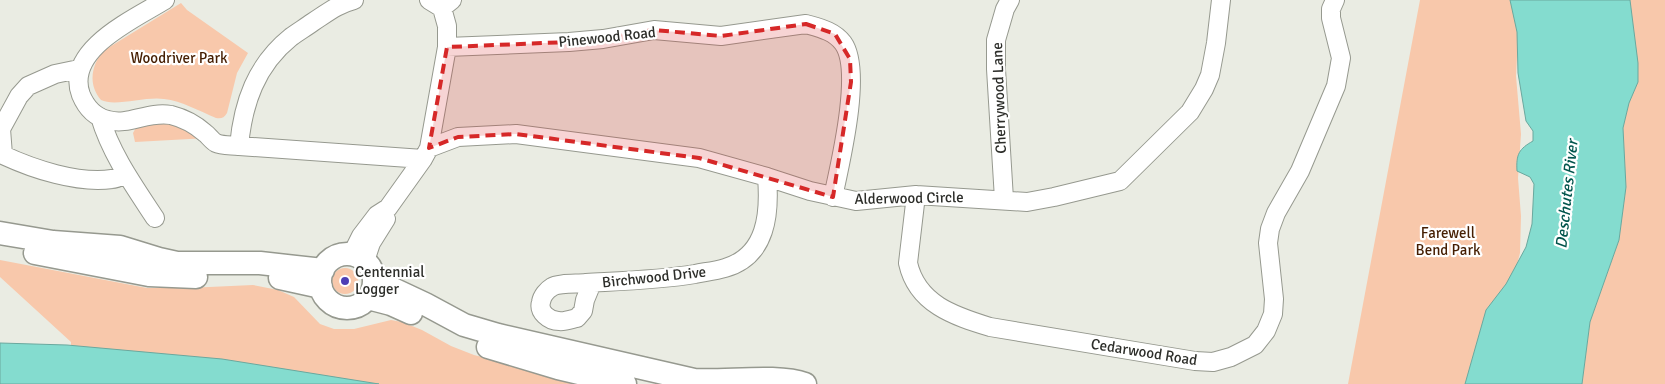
<svg xmlns="http://www.w3.org/2000/svg" width="1665" height="384" font-family="Signika,sans-serif">
	<style>
		.green { fill: #f8c8ab }
		.water { fill: #84dccf; stroke: #6aa89e }
		.lines { fill: none; stroke-linecap: round; stroke-linejoin: round }
		.minor-casing { stroke: #96998f; stroke-width: 20 }
		.major-casing { stroke: #96998f; stroke-width: 25 }
		.minor { stroke: #fff; stroke-width: 18 }
		.major { stroke: #fff; stroke-width: 22 }
		.marked { fill: #d62828; fill-opacity: 0.2; stroke: #d62828; stroke-width: 4; stroke-dasharray: 10 6; stroke-linejoin: round }
		.poi-dot { fill: #4d3eb5; stroke: #fff; stroke-width: 2 }
		.labels { text-anchor: middle; stroke-width: 4.5; stroke-linejoin: round; paint-order: stroke }
		.street-label { font-size: 15px; fill: #2d2e2a; stroke: #fff }
		.park-label { font-size: 15px; fill: #451e02; stroke: #fff }
		.poi-label { font-size: 15px; fill: #2d2e2a; stroke: #fff; text-anchor: start }
		.water-label { font-size: 16px; font-style: italic; fill: #03554d; stroke: #fff }
	</style>
	<rect width="100%" height="100%" fill="#eaece3"/>
	<path class="green" d="M1420,0H1518L1519,17L1516,76L1521,134L1518,178L1521,216L1520,253L1510,291L1499,384H1348Z
		M1630,0H1665V384H1582L1590,322L1619,240L1626,187L1623,128L1629,103L1638,82Z
		M181,3L187,10L248,53L237,73L227,113C224,118 221,119 216,118C199,111 182,101 164,99C146,96 115,107 101,100C88,85 91,66 103,51Z
		M165,121L208,138L135,142L133,133L138,124Z
		M0,260L147,288H187L253,285L278,290L294,297L320,324L334,329H354L391,320L402,322L422,330L451,346L474,355L590,384H336L99,354L71,345V342L0,277Z
		M332 281a13 13 0 1 1 26 0a13 13 0 1 1-26 0Z"/>
	<path class="water" d="M1510,0H1630L1638,63V82L1629,103L1623,128L1626,187L1619,240L1590,322L1582,384H1465L1486,310L1506,284L1526,247L1532,224L1534,184L1530,177L1517,171C1516,154 1519,149 1533,141V131L1526,121L1518,73L1517,32Z
		M0,343L67,345L222,359L379,384H0Z"/>
	<g class="lines">
		<g class="minor-casing">
			<path id="minor" d="M165,0C134,19 64,50 81,95C86,107 95,117 108,120C129,126 147,111 171,115C183,118 196,125 205,133C208,135 212,141 216,143C222,146 232,145 239,146C243,103 256,65 291,37C298,32 306,27 313,22C327,13 338,4 354,0
				M429,0L442,8
				M447,47L569,42L603,39L654,30L721,36L806,24C820,28 834,31 843,43C863,70 840,164 833,197
				M79,69L55,74L28,86L19,96L1,129L3,155C33,169 78,184 112,179C117,179 122,176 126,174
				M100,117C111,154 134,186 155,218
				M239,146L423,159
				M429,148L458,137L516,134L699,158L767,177L810,191L856,201L916,195L1027,202L1054,197L1120,181L1190,112L1204,89L1210,75L1216,43L1221,0
				M916,195L908,263C917,304 954,316 990,327L1195,361L1213,362L1231,357L1255,345L1266,331L1273,314L1274,299L1268,243L1270,229L1276,213L1300,171L1336,86L1341,58L1331,18V9L1335,0
				M1004,199L996,69V40L1005,9L1010,0
				M352,254L361,236L377,215L388,208L423,159L429,148L447,47V26L442,8L452,0
				M365,261L371,243L386,219
				M592,283L585,300L583,311L577,318C572,319 564,322 559,321C549,321 538,312 541,302C542,296 547,290 552,287C558,283 577,284 586,283C622,281 659,280 695,274C705,272 715,271 725,268C767,256 770,213 767,177"/>
		</g>
		<g class="major-casing">
			<path id="major" d="M0,233L53,242L120,247L159,259L177,263H260L323,270
				M35,253L149,275L196,277
				M320 281a27 27 0 1 1 54 0a27 27 0 1 1-54 0Z
				M374,277L393,289L425,304L464,325L498,335L694,380C726,382 778,374 805,384
				M280,278L321,287
				M368,298L391,304L411,313
				M488,347L558,368L625,384"/>
		</g>
		<use href="#minor" class="minor"/>
		<use href="#major" class="major"/>
	</g>
	<path class="marked" d="M806,24L835,34L850,59L851,82L833,197L699,158L516,134L458,137L429,148L447,47L569,42L654,30L721,36Z"/>
	<circle class="poi-dot" cx="345" cy="281" r="5"/>
	<g class="labels">
		<g class="street-label">
			<text transform="translate(607 37) rotate(-6)" y="5">Pinewood Road</text>
			<text transform="translate(999 98) rotate(-92)" y="5">Cherrywood Lane</text>
			<text transform="translate(909 198) rotate(-1)" y="5">Alderwood Circle</text>
			<text transform="translate(654 277) rotate(-6)" y="5">Birchwood Drive</text>
			<text transform="translate(1144 352) rotate(9)" y="5">Cedarwood Road</text>
		</g>
		<g class="park-label">
			<text x="179" y="63">Woodriver Park</text>
			<text x="1448" y="238">Farewell<tspan x="1448" dy="17">Bend Park</tspan></text>
		</g>
		<g class="poi-label">
			<text x="355" y="277">Centennial<tspan x="355" dy="17">Logger</tspan></text>
		</g>
		<g class="water-label">
			<text transform="translate(1566 194) rotate(-84)" y="6">Deschutes River</text>
		</g>
	</g>
</svg>
